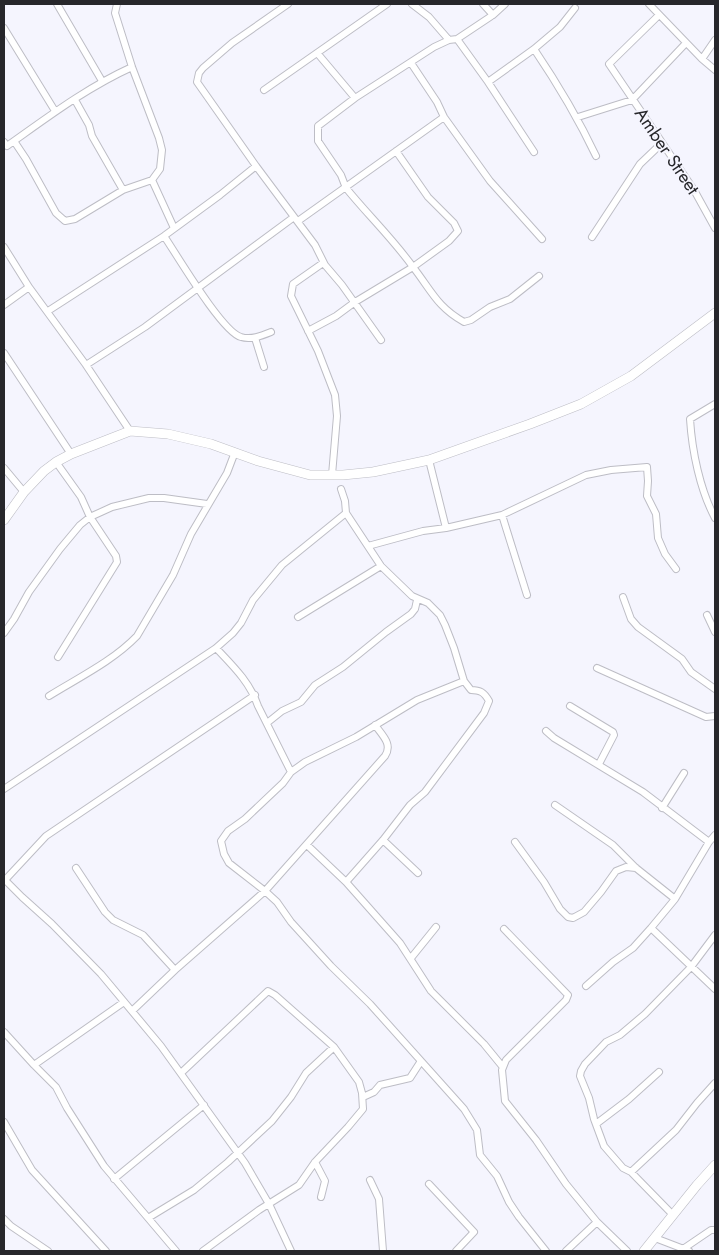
<svg xmlns="http://www.w3.org/2000/svg" width="719" height="1255" font-family="Jost,sans-serif">
	<style>
		.lines { fill: none; stroke-linecap: round; stroke-linejoin: round }
		.street-casing { stroke: #bdbdc5; stroke-width: 8 }
		.secondary-casing { stroke: #bdbdc5; stroke-width: 10 }
		.street { stroke: #fff; stroke-width: 6 }
		.secondary { stroke: #fff; stroke-width: 9 }
		.labels { text-anchor: middle; stroke-width: 4; stroke-linejoin: round; paint-order: stroke }
		.street-label { font-size: 18px; fill: #27272b; stroke: #f5f5fe }
	</style>
	<rect width="100%" height="100%" fill="#f5f5fe"/>
	<g class="lines">
		<g class="street-casing">
			<path id="street" d="M57,4L102,81
				M288,4L232,43L203,68L199,73L197,82L256,166L315,245L325,265L342,285L381,340
				M412,4L429,17L449,40
				M483,4L493,15
				M505,4L493,15L457,39L449,40L434,47L355,98L318,126V141L341,175L346,188C367,214 393,239 413,267C431,290 437,307 464,322L471,320L490,307L510,299L539,276
				M649,4L702,59L715,70
				M659,15L609,64L694,190L715,228
				M4,28L55,111
				M457,39L488,82L534,152
				M534,49C559,86 577,116 596,156
				M318,54L355,98
				M702,59L715,40
				M411,63L437,102L444,117L490,181L542,239
				M488,82L534,49L560,27L575,8
				M264,90L387,4
				M75,100L89,125L92,136L123,190
				M578,117L632,100L686,43
				M14,141L26,159L56,213L65,221L75,219L123,190L152,180L160,169L162,150L159,138L132,67L115,13L117,4
				M4,142L7,146C48,117 86,88 132,67
				M152,180L174,228
				M298,221L444,117
				M164,236C177,255 222,332 241,337C251,340 261,336 271,332
				M592,237L640,164L662,143
				M4,247L29,287L86,365L130,431
				M323,263L293,284L291,296L318,351L335,395L337,416L332,475
				M4,305L29,287
				M48,311L164,236L220,195L256,166
				M308,331L336,316L355,302L413,267L449,241L458,231L454,223L428,197L396,151
				M255,338L264,367
				M4,353L71,454
				M86,365L145,327L294,217
				M715,404L690,419C692,451 700,490 715,518
				M429,460L446,528
				M56,462L81,497L90,517L116,556L117,562L58,657
				M4,468L24,492
				M341,489L345,501L346,513L381,566L412,596L428,603L440,615L445,625L454,648L464,681
				M502,515L527,595
				M368,546L423,531L446,528L502,515L586,475L611,470L647,467L648,481L647,496L656,514L658,538L665,554L676,569
				M623,597L631,619L638,627L682,659L691,672L715,689
				M707,615L715,632
				M298,617L381,566
				M4,633L14,619L29,592L60,549L80,525L90,517L112,507L149,498H164L207,504
				M216,648C232,665 250,682 258,706L291,772
				M597,668L706,717L715,716
				M49,696C78,678 113,661 137,636L173,575L191,534L227,473L235,452
				M570,706L613,732L614,735L599,764
				M267,723L282,711L301,702L315,685L343,667L386,632L411,614L415,609L417,600
				M546,731L554,738L643,792L709,842
				M4,789L216,648L233,633L241,623L253,600L282,565L346,513
				M555,805L613,845L636,868L675,899
				M662,808L684,773
				M383,840L418,873
				M515,842L544,882L560,909L568,917L573,918L584,912L601,892L616,871L626,867L636,868
				M307,845L346,882L400,943L431,991L484,1044L502,1066
				M76,868L105,912L113,920L143,935L175,970
				M4,879L22,897L52,924L101,974L161,1046L245,1163L269,1204L291,1251
				M5,880L46,836L255,695
				M346,882L383,840L410,805L425,792L484,713L489,701C484,692 480,690 471,690L464,681L417,700L356,737L305,762L291,772L283,783L245,819L228,831L221,841L224,854L229,863L265,891L277,902L291,922L331,966L370,1004L464,1109L477,1130L480,1155L497,1176L509,1202L519,1217L546,1251
				M651,928L715,989
				M504,929L568,995L566,1000L506,1060L502,1070L505,1101L536,1140L566,1184L597,1222L627,1251
				M411,958L436,927
				M586,986L613,962L633,948L651,928L675,899L709,842L715,835
				M132,1011L175,970L265,891L385,756C393,744 382,735 375,725
				M4,1032L34,1065L56,1087L67,1108L104,1166L176,1251
				M34,1065L124,1002
				M181,1073L268,991L275,995L334,1047L359,1082L362,1093L363,1109L348,1127L315,1162L299,1185L259,1210L203,1251
				M363,1097L374,1092L380,1085L410,1078L421,1061
				M4,1122L32,1170L106,1251
				M596,1124L629,1099L659,1072
				M315,1162L325,1181L321,1197
				M631,1172L676,1130L697,1103L715,1083
				M114,1179L204,1105
				M370,1180L379,1199L383,1251
				M429,1184L474,1232L456,1251
				M673,1215L631,1172L623,1168L604,1146L594,1119L589,1098L580,1076L581,1071L585,1064L606,1042L620,1035L645,1014L691,967L715,935
				M148,1218L194,1190L228,1162L272,1121L291,1097L306,1073L334,1047
				M4,1219L11,1226L48,1251
				M655,1238L689,1251
				M683,1249L711,1230H715
				M566,1251L597,1222"/>
		</g>
		<g class="secondary-casing">
			<path id="secondary" d="M4,520L24,492L44,471L56,462L71,454L130,431L168,434L211,444L258,461L310,475H343L373,472L429,460L530,424L581,404L631,376L715,313
				M644,1251L697,1185L715,1165"/>
		</g>
		<use href="#street" class="street"/>
		<use href="#secondary" class="secondary"/>
	</g>
	<g class="labels">
		<g class="street-label">
			<text transform="translate(667 151) rotate(56)" y="6">Amber Street</text>
		</g>
	</g>
	<rect width="719" height="1255" fill="none" stroke="#27272b" stroke-width="10"/>
</svg>
